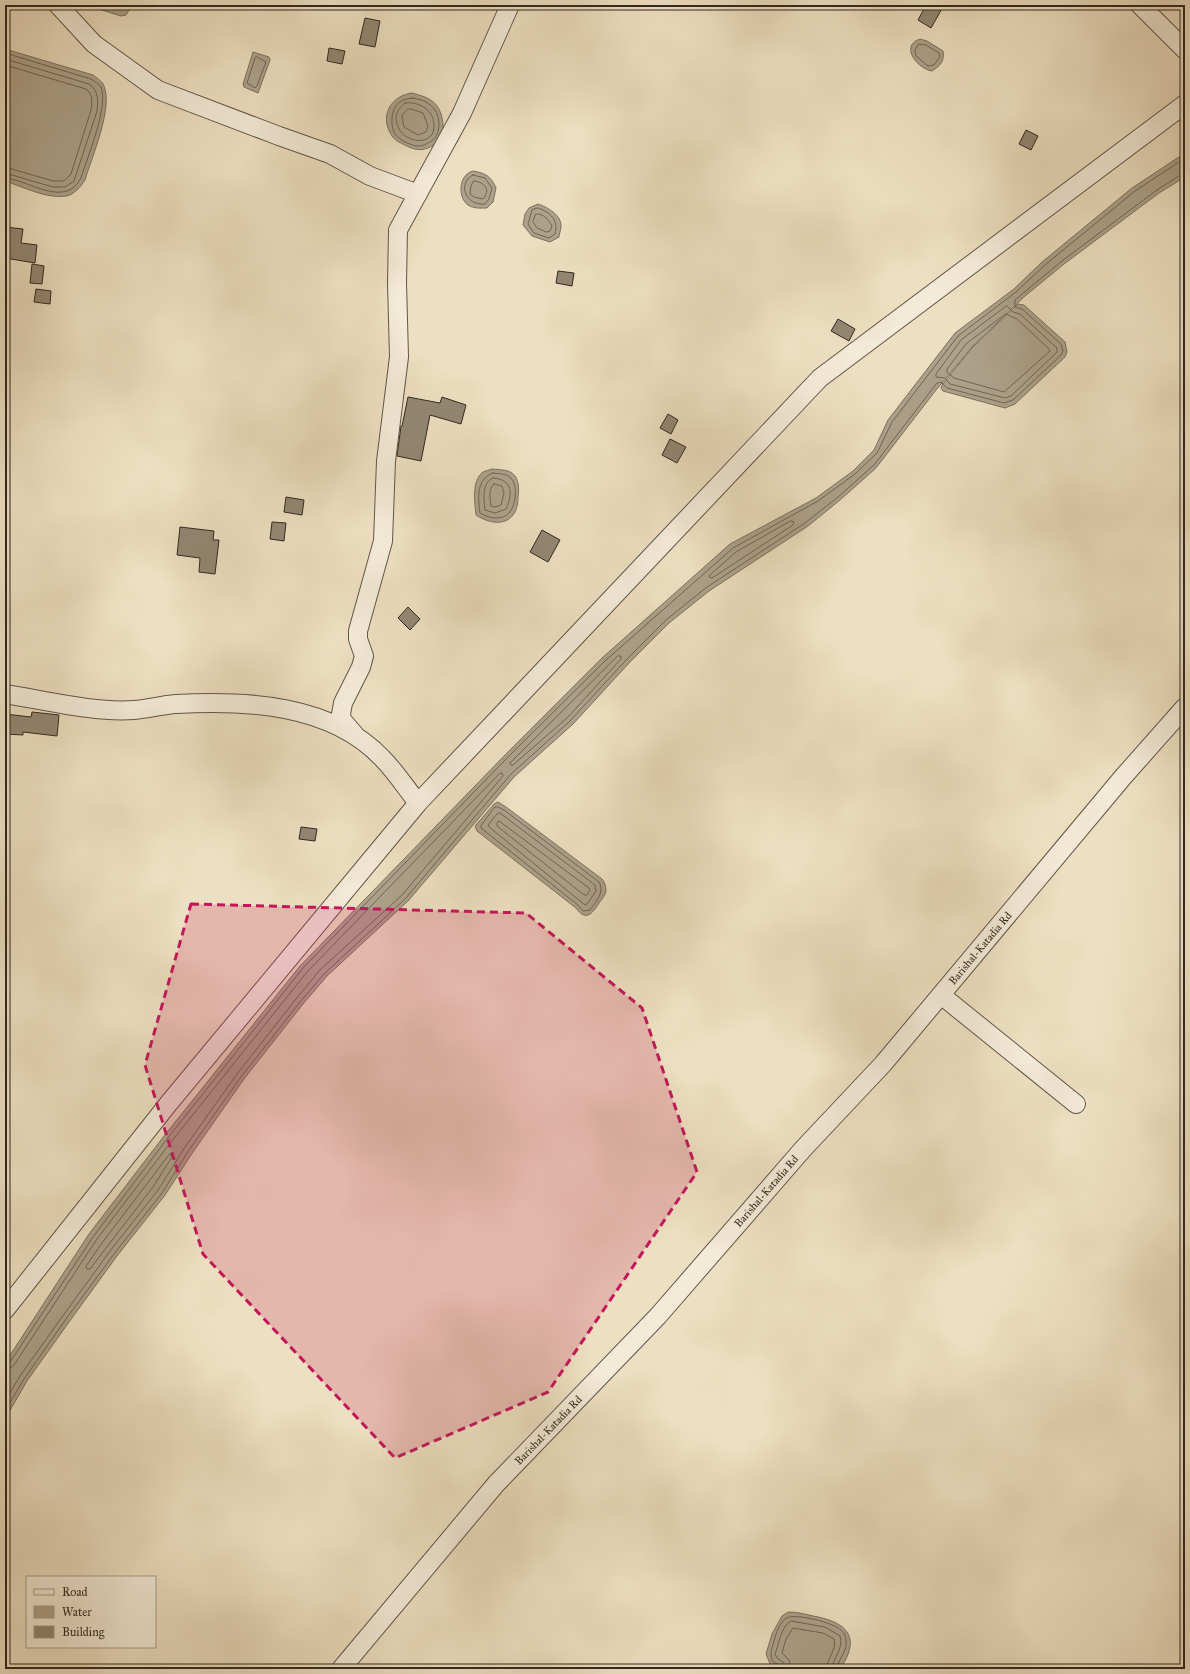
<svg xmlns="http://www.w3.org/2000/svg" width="1190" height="1674" font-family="'IM FELL Great Primer',serif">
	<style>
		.water { fill: #ada18a; stroke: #7b715f }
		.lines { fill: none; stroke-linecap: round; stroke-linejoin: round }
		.shore { stroke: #6f6454; stroke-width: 1 }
		.building { fill: #938773; stroke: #31281f }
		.street-casing { stroke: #605648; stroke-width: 20 }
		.street { stroke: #f3ead7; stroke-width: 18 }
		.marked { fill: #c2185b; fill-opacity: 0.2; stroke: #c2185b; stroke-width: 3; stroke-dasharray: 8 5; stroke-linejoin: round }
		.labels { text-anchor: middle; stroke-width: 3; stroke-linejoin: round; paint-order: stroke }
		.street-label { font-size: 11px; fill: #31281f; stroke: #f3ead7 }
	</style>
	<rect width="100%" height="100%" fill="#eddfc1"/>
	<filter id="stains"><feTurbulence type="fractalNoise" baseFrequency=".005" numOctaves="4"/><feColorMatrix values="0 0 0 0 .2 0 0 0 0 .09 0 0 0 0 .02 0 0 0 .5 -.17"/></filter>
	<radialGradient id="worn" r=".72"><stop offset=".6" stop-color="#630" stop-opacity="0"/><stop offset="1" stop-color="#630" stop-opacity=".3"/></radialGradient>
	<path class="water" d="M86,5H132L126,15L121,16Z
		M920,39L927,41L943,51C945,61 940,66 932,71C918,69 899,46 920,39Z
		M5,49L93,75C97,78 103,82 104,86C113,109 92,156 85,180C81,186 74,195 66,196C46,199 24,187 5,181Z
		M253,52L269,57L270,60L258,93L244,87L243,84Z
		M412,93C419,95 427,97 432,101C444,109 448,136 435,144C423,153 413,150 401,143C398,142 394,139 392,136C379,117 390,96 412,93Z
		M1185,153V177L1159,193L1064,264L1025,296L973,346L936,390L876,468L840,500L808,526L709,591L669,623L630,662L573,724L514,777L408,901L327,976L303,1004L244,1079L193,1152L165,1195L117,1256L69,1322L27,1381L5,1419V1363L89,1234L164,1136L300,966L507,753L602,658L730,544L816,498L853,471L874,450L888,420L955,333L1014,289L1042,262L1132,188Z
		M473,171C485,173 491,176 496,188L493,202L487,208C481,208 474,209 468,205C457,197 459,174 473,171Z
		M538,204C547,207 562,215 561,227C561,230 559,234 559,237L550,242L532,236L523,225L525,214L529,208Z
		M1018,304L1024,305L1065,342L1067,352L1065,357L1015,404L1005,408L943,391L941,388L942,385L972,348Z
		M492,469C500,470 510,469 515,476C519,481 519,491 518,497C518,503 517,510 513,515C504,527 486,522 476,515C475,503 471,481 483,472C485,471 489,470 492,469Z
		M498,802L506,807L602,879C605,883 606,887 606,891C605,896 602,899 599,903C592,914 586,922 576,908L477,831L475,826L494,804Z
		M788,1612C797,1612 805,1614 813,1616C847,1622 862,1637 840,1669H785L771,1666L766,1654L772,1634L782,1616Z"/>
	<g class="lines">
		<path class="shore" d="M919,44L926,45L939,53L940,57L934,65L928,66L916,56L915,51Z
			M5,53L91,79C94,81 99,84 101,87C109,106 87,158 81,178C65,209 29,180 5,178
			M257,57L266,62L257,86L255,88L247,83L255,58Z
			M5,59L89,84C99,91 98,100 97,111L74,181L65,187H53L5,173
			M5,65L86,89C93,94 92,102 91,110L71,174L64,181H53L5,167
			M412,98C418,99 424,100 429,104C442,112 443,137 428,143C426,144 423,146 420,146C413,147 399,140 395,134C393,131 392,126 392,123C391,108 398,99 412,98Z
			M405,103C420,101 435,111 434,127C434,148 397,144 396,118C396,112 400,107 405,103Z
			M408,109H411L423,113L428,126L426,132L418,135L404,127L402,116Z
			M473,175L485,178L492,188L489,199L485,204C465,206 457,183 473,175Z
			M474,181C485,182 491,190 483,199L474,197L470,194L471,186Z
			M538,208C550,212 559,220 555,234L549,238L534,233L528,224L532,210Z
			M536,214C543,213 549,220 552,226L550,231L546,232L537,228L533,222Z
			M1007,306L1013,312L1020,314L1057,348V352L1011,396L1005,398L950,384L945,378L936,377V374L961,340Z
			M1006,314L1017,319L1049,349L1050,351L1004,392L954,378L947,372V369L966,344Z
			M493,473C499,474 505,473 511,478C518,485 516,506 509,513C502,521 488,518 480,513C478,498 476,479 493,473Z
			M493,478C513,479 513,494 506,509L495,513L485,510C484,500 481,483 493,478Z
			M494,484L502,486L504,493L501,505L495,507L491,506C490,499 488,489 494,484Z
			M791,521L794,522L793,525L712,578L709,577L710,575L736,552Z
			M618,656H621V659L567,718L513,765H511L510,763L513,760Z
			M495,807H498L504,810L599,882C605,893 596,901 590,910L583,911L578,905L481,828V826Z
			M500,813L595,885L596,891L587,904L585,905L489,827L488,825L497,814Z
			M499,821L589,888L590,890L587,895H584L497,826V824Z
			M170,1154L172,1157L153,1187L90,1269H87L86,1266L102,1243Z
			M5,1364L10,1362L93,1237L167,1139L303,968L509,756L605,661L733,548L818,501L855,474L877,453L892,422L958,336L1016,292L1045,265L1135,191L1185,158
			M5,1369L10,1368L14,1365L97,1239L171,1142L307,972L500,773H502L503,776L402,895L320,970L296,999L237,1074L185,1147L158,1190L110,1251L62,1317L20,1376L5,1401
			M5,1411L24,1379L66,1319L114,1254L162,1193L189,1150L241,1077L300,1002L324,974L405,899L511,774L570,721L627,659L666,620L707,587L805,523L838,497L874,465L937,383L941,382L947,388L1004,403L1013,400L1061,355L1063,351L1061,344L1022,309L1015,307V300L1062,261L1157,190L1182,174H1185
			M780,1669L779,1665L773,1662C769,1654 772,1649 774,1641C776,1634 779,1624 785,1619C792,1612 830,1622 838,1628C843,1631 846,1635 846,1640C848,1651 838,1659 837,1669
			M785,1669L784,1663L777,1658L775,1654C779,1644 781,1626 791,1621L825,1627L840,1636C844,1649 833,1657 832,1669
			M791,1669L789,1660L782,1653L786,1639L793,1628L823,1633L834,1639C837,1650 827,1658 826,1669"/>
	</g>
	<path class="building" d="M926,5H944L931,28L918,20Z
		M365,18L380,21L375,47L359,44Z
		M329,48L345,51L342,64L327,61Z
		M1026,130L1038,136L1031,150L1019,144Z
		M5,227L23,229L21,243L37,245L35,263L5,258Z
		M32,264L44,266L42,284L30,283Z
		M558,271L574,273L572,286L556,283Z
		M36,289L51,291L50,304L34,302Z
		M838,319L855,329L849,341L831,331Z
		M408,397L440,403L442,397L466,405L461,424L430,415L421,461L397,456L401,426H402Z
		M668,414L678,420L671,434L660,428Z
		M670,439L686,447L677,463L662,455Z
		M286,497L304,500L302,515L284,512Z
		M272,522L286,523L284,541L270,539Z
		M180,527L214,531L213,540H219L215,574L199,572L200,558L177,555Z
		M542,530L560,540L548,562L530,552Z
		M408,607L420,619L410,630L398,618Z
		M32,712L59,715L57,736L23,732V735L5,734V714L31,717Z
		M301,827L317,829L315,841L299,839Z"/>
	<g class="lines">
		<g class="street-casing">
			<path id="street" d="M58,5L94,44L158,90L279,136L330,154L370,176L418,194
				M1140,5L1185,50
				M5,694C44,700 94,713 134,710C148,709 162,705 176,704C245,700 331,704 382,758C395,771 406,788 418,803
				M355,735L342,720L341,714L343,703L361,667L364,656L358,639V631L383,541L386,461L399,357L397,283L398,230L462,113L510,5
				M941,995L1076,1104
				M5,1310L169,1103L418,803L820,378L1185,104
				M341,1669L496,1484L658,1316L803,1149L883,1064L1123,777L1185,707"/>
		</g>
		<use href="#street" class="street"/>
	</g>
	<path class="marked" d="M191,904L526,913L642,1008L697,1172L548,1392L395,1458L203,1254L145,1065Z"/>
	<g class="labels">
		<g class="street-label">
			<text transform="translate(980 948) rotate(-50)" y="4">Barishal-Katadia Rd</text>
			<text transform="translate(766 1191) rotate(-49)" y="4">Barishal-Katadia Rd</text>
			<text transform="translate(548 1430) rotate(-46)" y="4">Barishal-Katadia Rd</text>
		</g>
	</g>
	<rect width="1190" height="1674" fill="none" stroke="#eddfc1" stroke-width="20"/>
	<rect x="6" y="6" width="1178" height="1662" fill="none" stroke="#31281f" stroke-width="2"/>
	<rect x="10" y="10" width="1170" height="1654" fill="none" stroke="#31281f"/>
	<rect x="26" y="1576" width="130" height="72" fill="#f3ead7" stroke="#a59c8d"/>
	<rect x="34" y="1589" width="20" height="6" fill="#f3ead7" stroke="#a59c8d"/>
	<text x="62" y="1596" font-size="12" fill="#31281f">Road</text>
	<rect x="34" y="1606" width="20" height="12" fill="#ada18a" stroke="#a59c8d"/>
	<text x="62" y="1616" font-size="12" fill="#31281f">Water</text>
	<rect x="34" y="1626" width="20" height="12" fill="#938773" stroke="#a59c8d"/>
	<text x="62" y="1636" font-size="12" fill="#31281f">Building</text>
	<rect width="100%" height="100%" filter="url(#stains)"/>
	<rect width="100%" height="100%" fill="url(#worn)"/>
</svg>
